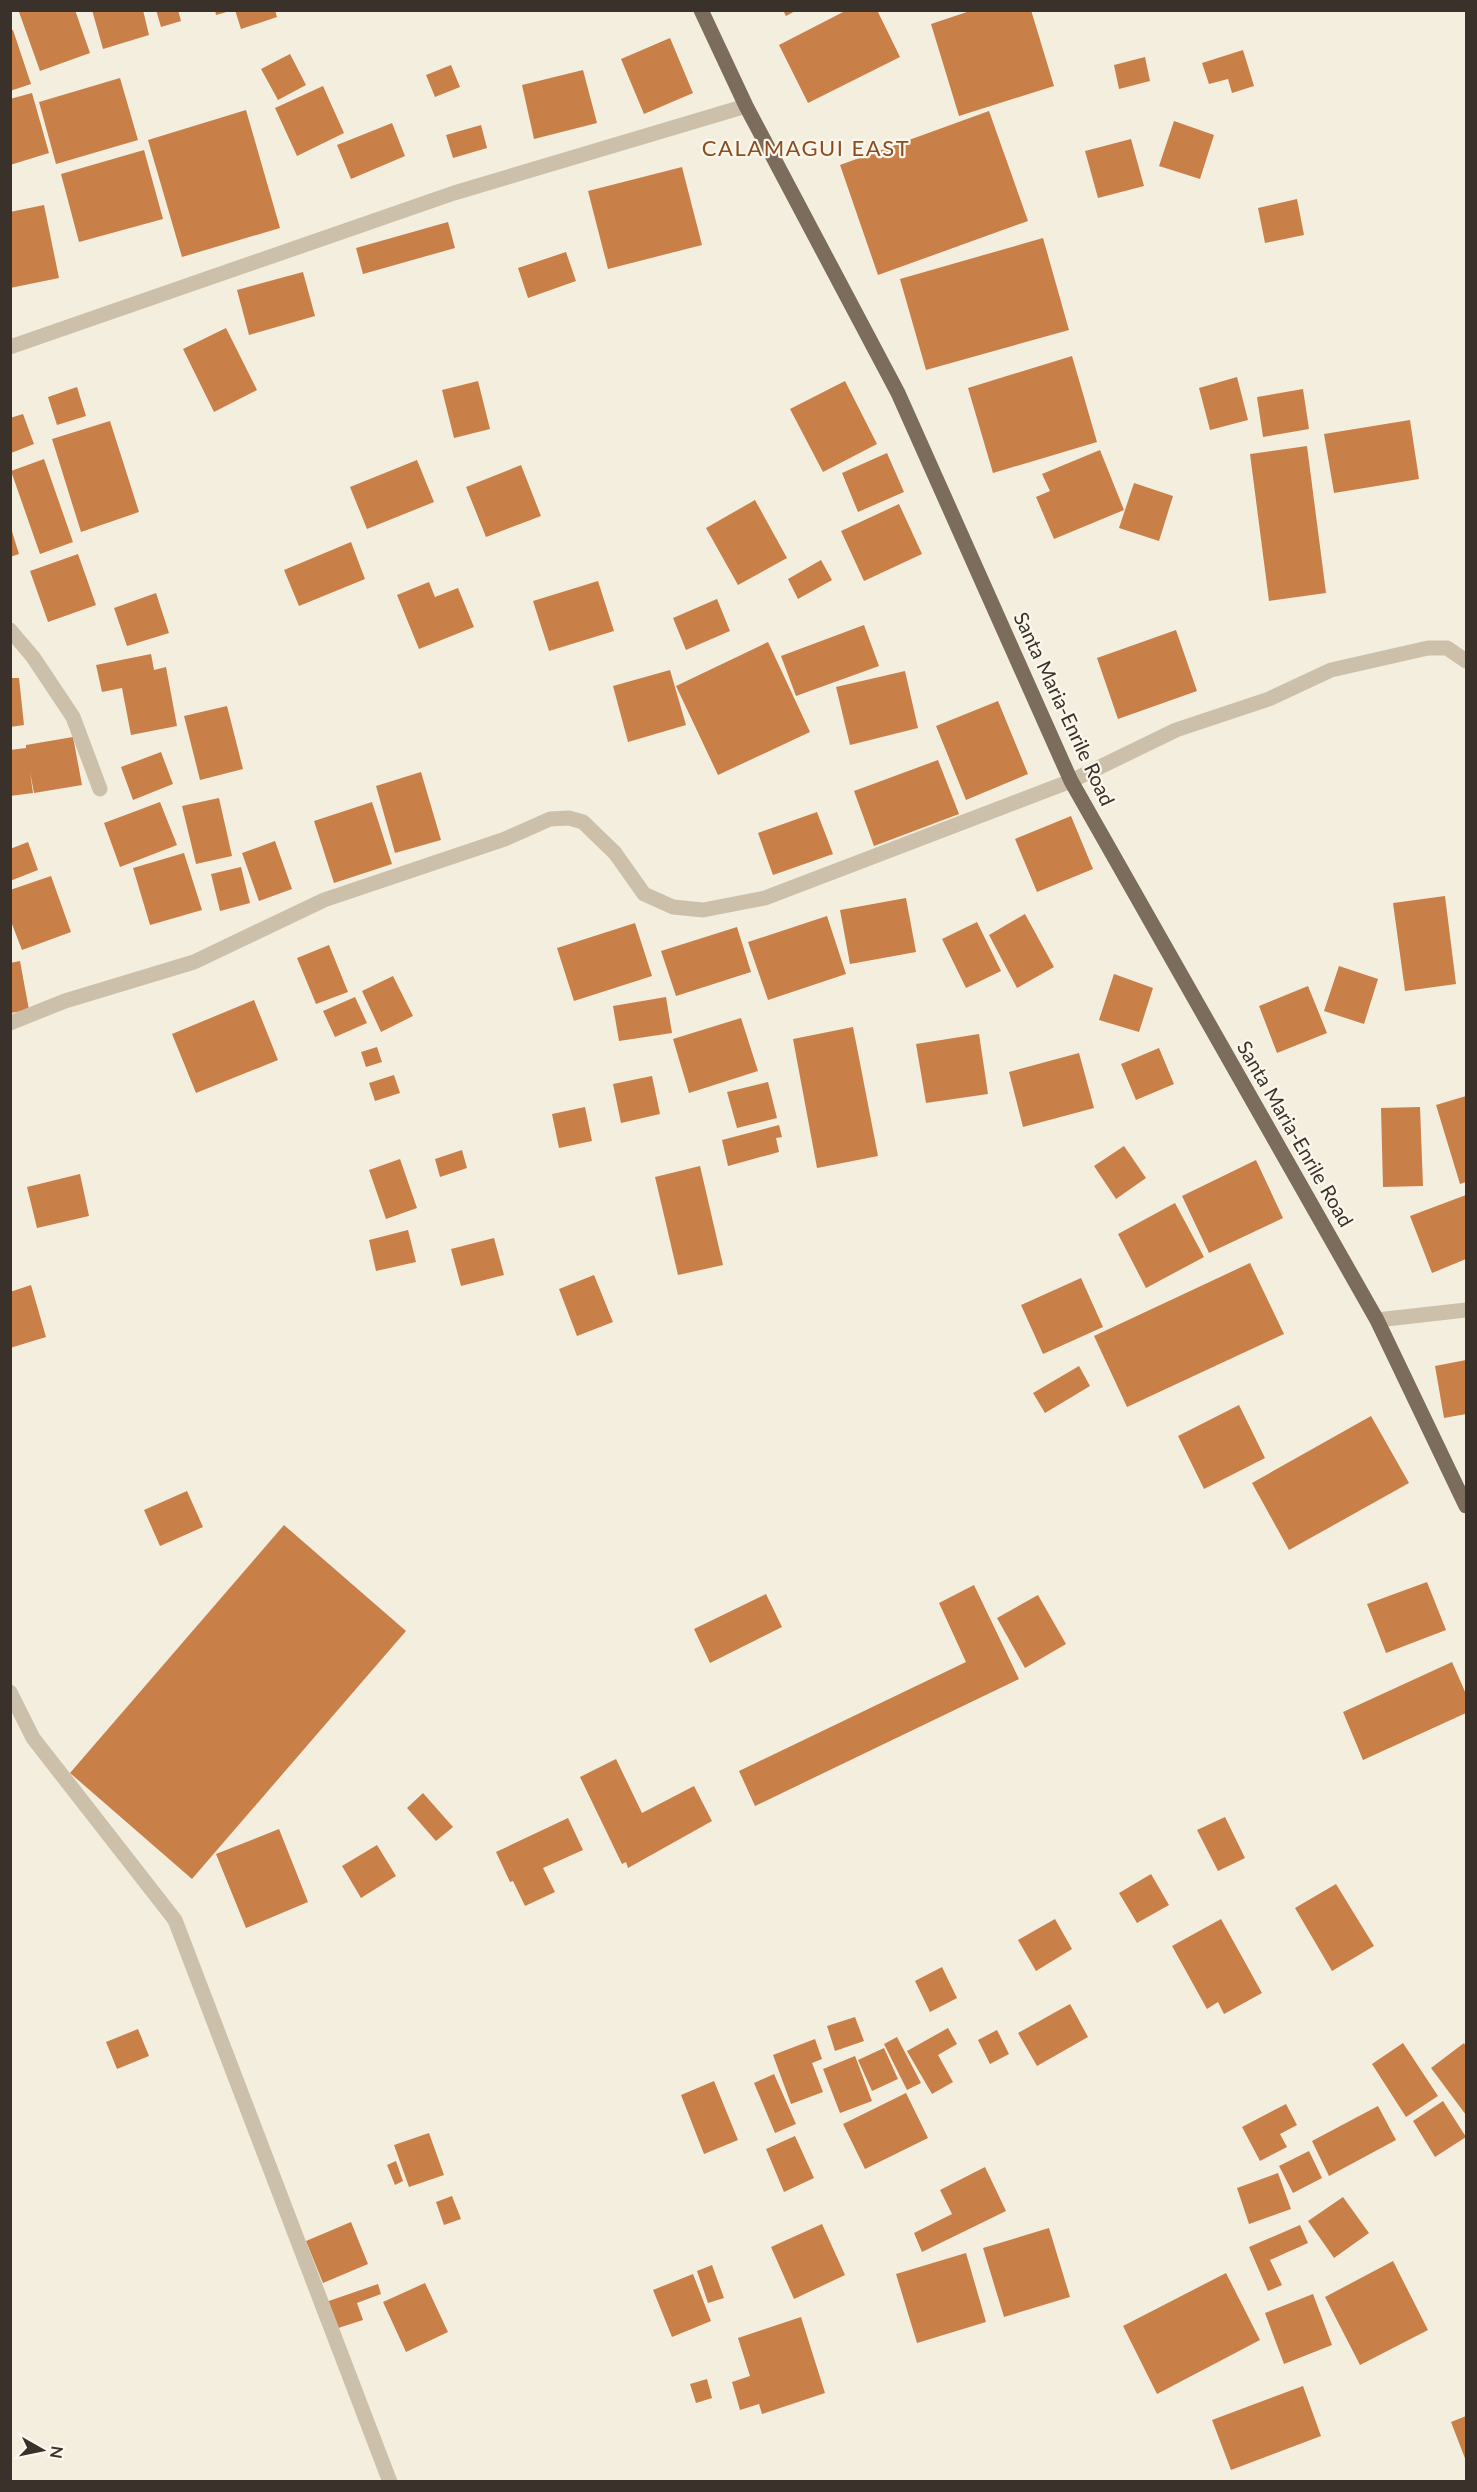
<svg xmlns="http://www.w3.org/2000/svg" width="1477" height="2492" font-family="Lato,sans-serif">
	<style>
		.building { fill: #c97f48 }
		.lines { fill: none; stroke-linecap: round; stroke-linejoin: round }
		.minor { stroke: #cdc0aa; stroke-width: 15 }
		.major { stroke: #7c6c5b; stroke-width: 15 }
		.labels { text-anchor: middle; stroke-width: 4.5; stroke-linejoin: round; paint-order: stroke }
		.street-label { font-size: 20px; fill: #3a322a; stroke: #fbf7ec }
		.quarter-label { font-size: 22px; letter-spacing: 1.5px; fill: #8c4d20; stroke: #fbf7ec }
	</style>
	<rect width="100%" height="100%" fill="#f4eedf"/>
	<path class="building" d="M24,10H75L90,53L40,71L19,12Z
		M92,10H143L149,35L103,49Z
		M156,10H178L181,21L161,27Z
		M215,10H230V11L216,15Z
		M235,10H275L277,17L241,29Z
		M783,10H797L786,16Z
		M847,10H877L900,57L808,103L779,45Z
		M973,10H1031L1054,86L959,116L931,24Z
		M10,30H13L31,84L10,91Z
		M670,38L693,93L644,114L621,59Z
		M1243,50L1254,86L1232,93L1228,79L1209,84L1202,63Z
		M290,54L306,85L278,100L261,69Z
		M1145,57L1150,81L1119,89L1114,65Z
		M451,65L460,87L435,97L426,75Z
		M583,70L597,123L534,139L522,85Z
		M120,78L138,140L56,164L39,102Z
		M323,86L344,133L297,156L275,108Z
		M32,93L49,153L10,165V99Z
		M246,110L280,228L182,257L148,140Z
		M989,111L1028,221L878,275L840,165Z
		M1174,121L1214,135L1200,179L1159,166Z
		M392,123L405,156L351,179L337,145Z
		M481,125L487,148L453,158L446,135Z
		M1131,139L1144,186L1098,198L1085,151Z
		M144,150L163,219L79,242L61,174Z
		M682,167L702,245L608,269L588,191Z
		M1297,199L1304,235L1265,243L1258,208Z
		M44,205L59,278L10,288V212Z
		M448,222L455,248L363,274L356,248Z
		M1043,238L1069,330L926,370L900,279Z
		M566,252L576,281L528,298L518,268Z
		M303,272L315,316L249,335L237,290Z
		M226,328L257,390L214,412L183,349Z
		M1072,356L1097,442L993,473L968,388Z
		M1237,377L1248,420L1210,430L1199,388Z
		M478,381L490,429L454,438L442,390Z
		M845,381L877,444L823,472L790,409Z
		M77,387L86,416L57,425L48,397Z
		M1303,389L1309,429L1263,437L1257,397Z
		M23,414L34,444L11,453L10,418Z
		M1410,420L1419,479L1334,493L1324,434Z
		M110,421L139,512L81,532L52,439Z
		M1307,446L1326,593L1269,601L1250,454Z
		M1100,450L1124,510L1054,539L1036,497L1050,491L1042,474Z
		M887,453L904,492L858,512L842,473Z
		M44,459L73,542L40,554L11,471Z
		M417,460L434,502L367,529L350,487Z
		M521,465L541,516L486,537L466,487Z
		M1134,483L1173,496L1159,541L1119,528Z
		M755,500L787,558L738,585L706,528Z
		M899,504L922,554L864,581L841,531Z
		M10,525L19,554L10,557Z
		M351,542L365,579L299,606L284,570Z
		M78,554L96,605L48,622L30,571Z
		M821,560L832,580L798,599L788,579Z
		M598,581L614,631L549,651L533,601Z
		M429,582L435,597L458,588L474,627L419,649L397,595Z
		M156,593L169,633L127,646L114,608Z
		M717,599L730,631L686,650L673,618Z
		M864,625L879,666L796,696L781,656Z
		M1176,630L1197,691L1118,719L1097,658Z
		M768,642L810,732L718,775L676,686Z
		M151,654L154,670L166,667L177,726L131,735L122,688L102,692L96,665Z
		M670,670L686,725L628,742L613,686Z
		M905,671L918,728L850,745L836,687Z
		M10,678H19L24,725L10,727Z
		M998,701L1028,774L966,800L936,726Z
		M227,706L243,769L200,780L184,716Z
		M73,737L82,785L34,793L30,772L33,793L10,796V750L26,748V745Z
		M161,752L173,784L133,800L121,767Z
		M938,760L959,814L874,846L854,791Z
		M421,772L441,840L395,853L376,786Z
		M219,798L232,856L196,864L182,806Z
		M160,802L177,845L120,867L104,823Z
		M372,802L392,864L334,883L314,821Z
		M817,812L833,854L773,875L758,833Z
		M1071,816L1093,869L1037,892L1015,839Z
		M275,841L292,889L259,901L242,853Z
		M28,842L38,870L10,881V849Z
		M184,853L202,910L150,925L133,868Z
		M241,867L250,903L220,911L211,874Z
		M51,876L71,932L22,950L10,919V890Z
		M1445,896L1456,984L1405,991L1393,903Z
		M906,898L916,952L850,964L840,910Z
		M1025,914L1054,967L1017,988L989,935Z
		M827,916L846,974L768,1000L748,942Z
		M977,922L1001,971L966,988L942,939Z
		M635,923L652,976L574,1001L557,948Z
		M737,927L751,972L676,996L661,951Z
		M329,945L348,992L316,1004L297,958Z
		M20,961L29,1010L10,1013V963Z
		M1339,966L1378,979L1364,1024L1324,1011Z
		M1114,974L1153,988L1139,1032L1099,1020Z
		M393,976L413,1016L381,1032L362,991Z
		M1308,986L1327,1033L1277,1053L1259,1006Z
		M355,997L367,1023L335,1037L323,1011Z
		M666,997L672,1033L619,1041L613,1006Z
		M254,1000L278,1060L196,1093L172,1034Z
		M741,1018L758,1071L689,1093L673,1039Z
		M853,1027L878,1156L817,1168L793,1039Z
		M979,1034L988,1094L926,1103L916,1044Z
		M377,1047L382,1062L366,1067L361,1052Z
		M1159,1048L1174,1084L1136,1100L1121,1064Z
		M1079,1053L1094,1108L1023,1127L1009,1072Z
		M394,1075L400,1093L375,1101L369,1083Z
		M652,1076L660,1114L621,1123L613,1084Z
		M768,1082L777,1118L737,1128L727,1092Z
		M1466,1096V1182L1460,1184L1436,1105Z
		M585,1107L592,1141L559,1148L552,1114Z
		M1420,1107L1423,1186L1383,1187L1381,1108Z
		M779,1125L782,1137L776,1138L779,1152L728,1166L722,1140Z
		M1124,1146L1146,1178L1116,1199L1094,1166Z
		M462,1150L467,1168L440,1177L435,1159Z
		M400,1159L417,1208L386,1219L369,1170Z
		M1256,1160L1283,1218L1209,1253L1182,1196Z
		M700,1166L723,1265L678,1275L655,1177Z
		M80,1174L89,1216L37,1228L27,1187Z
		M1466,1195V1259L1432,1273L1410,1216Z
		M1175,1203L1204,1257L1146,1288L1118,1234Z
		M408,1230L416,1262L376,1271L369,1240Z
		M494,1238L504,1275L461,1286L451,1249Z
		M1250,1263L1284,1334L1127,1407L1094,1336Z
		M594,1275L613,1322L577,1336L559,1289Z
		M1081,1278L1103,1327L1043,1354L1021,1305Z
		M31,1285L46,1337L10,1348V1292Z
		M1466,1360V1414L1444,1418L1435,1366Z
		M1079,1366L1090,1386L1045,1413L1033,1393Z
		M1239,1405L1265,1458L1204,1489L1178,1436Z
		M1371,1416L1409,1483L1289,1550L1252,1483Z
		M187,1491L203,1527L160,1546L144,1510Z
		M284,1525L406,1631L192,1879L70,1773Z
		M1427,1582L1446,1630L1386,1653L1367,1604Z
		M974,1585L1019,1679L755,1806L739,1771L966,1662L939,1603Z
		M766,1594L782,1627L710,1663L694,1629Z
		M1038,1595L1066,1644L1025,1668L997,1618Z
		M1452,1662L1466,1694V1713L1363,1760L1343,1712Z
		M616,1759L642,1813L694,1786L712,1821L628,1868L626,1862L622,1864L580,1777Z
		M423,1793L453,1827L436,1841L407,1808Z
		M1225,1817L1245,1858L1218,1871L1197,1830Z
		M568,1818L583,1850L543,1868L555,1892L525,1906L513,1881L510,1882L496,1852Z
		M279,1829L308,1902L246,1928L216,1854Z
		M377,1845L396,1876L361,1898L342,1866Z
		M1151,1874L1169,1905L1137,1923L1119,1893Z
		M1336,1884L1374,1946L1332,1971L1295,1908Z
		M1055,1919L1072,1949L1036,1971L1018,1940Z
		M1221,1919L1262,1993L1224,2014L1218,2002L1207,2009L1172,1946Z
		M942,1967L957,1998L930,2012L915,1981Z
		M1070,2004L1088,2037L1037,2066L1018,2033Z
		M855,2017L864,2041L835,2051L827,2026Z
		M948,2028L957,2044L938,2055L953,2082L932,2094L907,2051Z
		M138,2029L149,2056L117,2069L106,2042Z
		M997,2030L1009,2054L990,2064L978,2040Z
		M897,2037L921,2083L907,2090L884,2044Z
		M815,2039L822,2059L812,2063L823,2092L791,2104L773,2055Z
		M1403,2043L1438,2096L1406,2117L1372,2064Z
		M1464,2043L1466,2047V2115L1431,2068Z
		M884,2048L898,2079L872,2091L858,2060Z
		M855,2056L872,2101L840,2113L823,2069Z
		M774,2074L796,2124L775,2133L754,2083Z
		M714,2081L738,2140L704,2154L681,2095Z
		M906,2093L928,2138L865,2169L843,2124Z
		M1443,2101L1466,2137L1435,2157L1413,2121Z
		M1286,2104L1297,2125L1280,2134L1287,2147L1260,2161L1242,2127Z
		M1378,2106L1396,2140L1329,2176L1312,2141Z
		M429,2133L444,2175L409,2187L394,2145Z
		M795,2136L814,2178L784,2192L766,2149Z
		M1309,2151L1322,2178L1293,2193L1279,2166Z
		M396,2161L403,2181L395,2185L387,2165Z
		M985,2167L1006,2211L922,2252L914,2233L952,2214L940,2190Z
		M1278,2173L1291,2209L1249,2224L1237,2188Z
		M452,2196L461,2219L444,2225L436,2202Z
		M1343,2197L1369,2233L1334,2258L1308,2221Z
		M351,2222L368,2264L323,2283L306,2241Z
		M822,2224L845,2275L794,2299L771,2247Z
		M1300,2225L1308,2243L1270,2260L1282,2285L1268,2291L1249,2247Z
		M1049,2228L1070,2297L1004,2317L983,2248Z
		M966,2253L986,2322L917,2343L896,2274Z
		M1393,2261L1428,2330L1360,2365L1325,2297Z
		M712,2265L724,2298L708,2303L697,2271Z
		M1226,2273L1260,2340L1157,2394L1123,2326Z
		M693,2274L711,2321L672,2337L653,2290Z
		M425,2283L448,2332L406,2352L383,2302Z
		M378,2284L381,2294L357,2303L363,2320L332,2330L323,2303Z
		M1313,2294L1332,2345L1284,2364L1265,2313Z
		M801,2317L825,2393L762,2414L759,2404L740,2410L732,2382L750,2376L738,2338Z
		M707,2379L712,2398L696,2403L690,2384Z
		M1303,2386L1321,2436L1231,2470L1212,2420Z
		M1466,2416V2461L1451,2422Z"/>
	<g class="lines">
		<path class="minor" d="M10,347L454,193L746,106
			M10,630L33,657L73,717L100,789
			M10,1023L65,1001L194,962L324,900L505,839L550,819L569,818L583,822L615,853L644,894L673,907L703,910L765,898L1071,781L1176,730L1269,699L1331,670L1428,648H1447L1466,661
			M1377,1320L1466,1310
			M10,1692L33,1738L175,1920L390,2482"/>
		<path class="major" d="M701,10L746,106L898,393L1071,781L1377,1320L1466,1506"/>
	</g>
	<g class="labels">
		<g class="street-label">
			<text transform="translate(1064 709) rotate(65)" y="7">Santa Maria-Enrile Road</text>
			<text transform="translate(1295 1134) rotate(60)" y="7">Santa Maria-Enrile Road</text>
		</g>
		<g class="quarter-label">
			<text x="806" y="156">CALAMAGUI EAST</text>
		</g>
	</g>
	<rect width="1477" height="2492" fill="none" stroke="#3a322a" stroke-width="24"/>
	<g transform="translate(42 2450) rotate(99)" stroke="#fbf7ec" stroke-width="4.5" paint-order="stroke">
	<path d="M0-4.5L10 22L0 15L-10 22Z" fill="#3a322a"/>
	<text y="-9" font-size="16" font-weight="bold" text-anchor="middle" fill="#3a322a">N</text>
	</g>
</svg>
